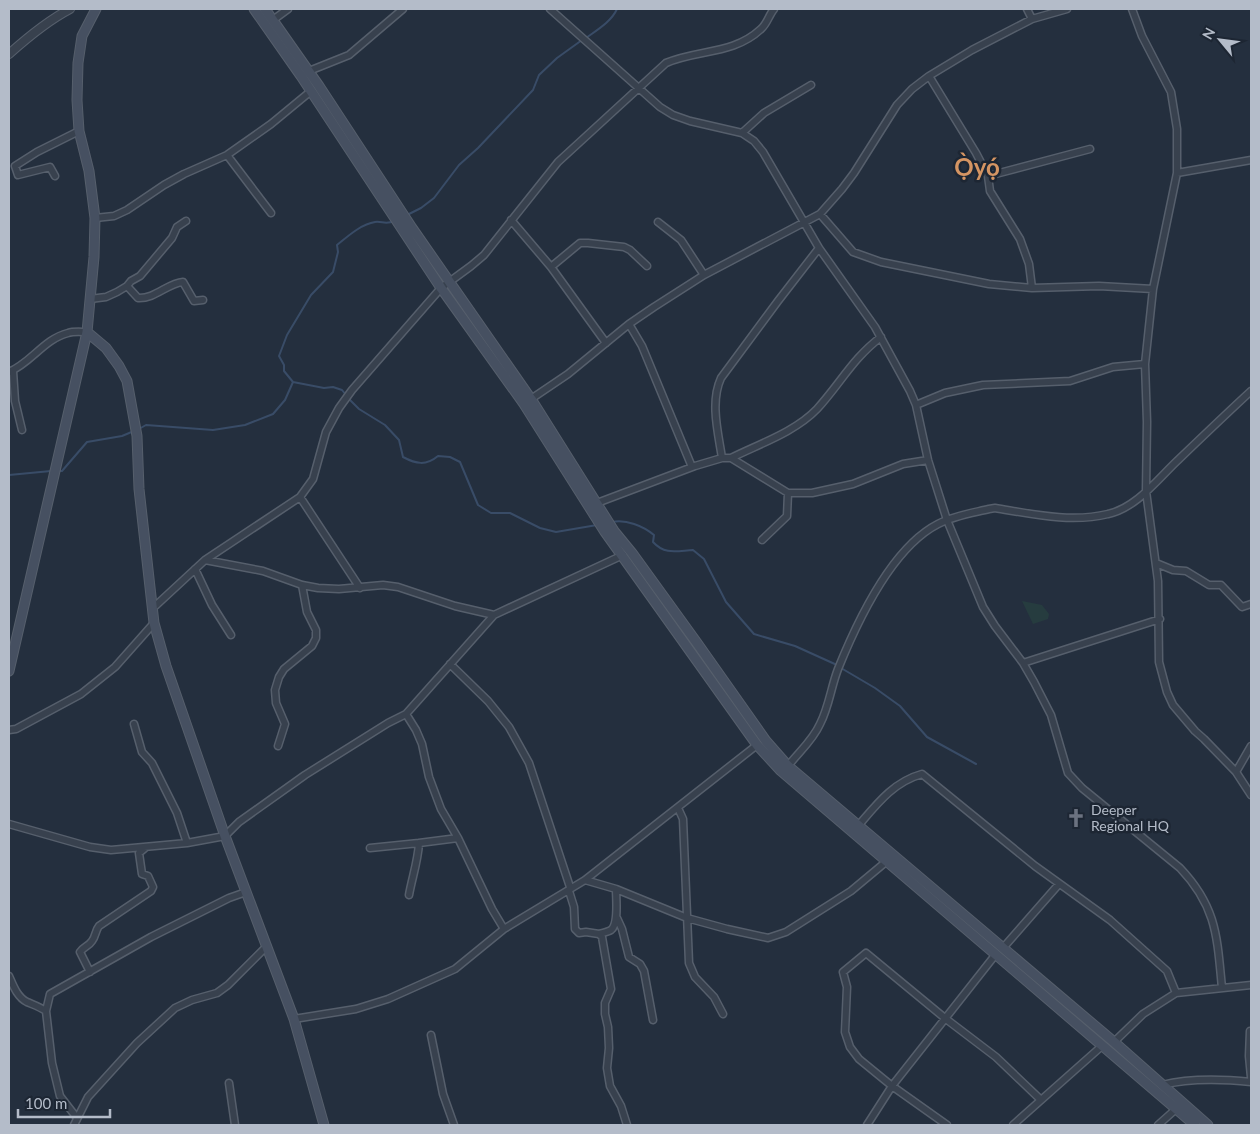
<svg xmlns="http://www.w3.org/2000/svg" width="1260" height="1134" font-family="Lato,sans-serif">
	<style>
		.green { fill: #263c3f }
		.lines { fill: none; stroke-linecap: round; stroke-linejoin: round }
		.stream { stroke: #394c67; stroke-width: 2 }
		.minor-casing { stroke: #565f6c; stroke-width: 9 }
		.tertiary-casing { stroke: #565f6c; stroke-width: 10 }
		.secondary-casing { stroke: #565f6c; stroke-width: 11 }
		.minor { stroke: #38414e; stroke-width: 6 }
		.tertiary { stroke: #38414e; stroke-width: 8 }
		.secondary { stroke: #465061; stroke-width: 9 }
		.labels { text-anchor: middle; stroke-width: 5; stroke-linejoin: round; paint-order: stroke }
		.poi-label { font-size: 14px; fill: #b4bcc9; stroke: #1d2633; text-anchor: start }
		.town-label { font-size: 24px; font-weight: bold; fill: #d59563; stroke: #1d2633 }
	</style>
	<rect width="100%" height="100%" fill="#242f3e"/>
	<path class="green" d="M1022,601L1042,605L1049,614L1048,619L1033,624Z"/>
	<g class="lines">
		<path class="stream" d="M586,38C597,30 611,22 617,9
			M407,215L421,208L434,198L459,165L478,148L533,90L539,75L557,58L582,40
			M293,382L324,388L333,387L342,390L346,395
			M349,399L359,409L385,425L399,440L403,457C416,464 426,466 438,456L450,457L460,462L478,505L491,513H510L540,528L556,532L597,525
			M139,429L146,425L213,430L245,425L273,414L285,400L293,382L284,371V365L279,356L287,335L311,295L333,272L338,252L337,245C347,237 361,224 375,222C382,221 386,225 394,221
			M58,471H62L87,442L122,436L134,431
			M9,475L51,471
			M612,522C626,519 643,526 654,535L653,542C665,555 676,551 693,550L704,559L726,602L754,634L795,646L837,665
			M841,668L875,688L900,706L927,737L976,764"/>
		<g class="minor-casing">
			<path id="minor" d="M550,9L660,107L673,115L690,121L742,133L754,141L763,152L819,248L875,327L910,391L916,405L928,460L947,520L983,607L995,626L1023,663L1034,682L1051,715L1068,773L1082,788L1180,868C1217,907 1217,937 1222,988
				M1027,9L1032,19
				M1132,9L1142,36L1171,92L1177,129V173L1153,289L1145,364L1147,422L1146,491L1158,581L1159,662L1167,692L1173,705L1195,731L1204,739L1236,772L1251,795
				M273,20L288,9
				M309,71L349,55L403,9
				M929,76L976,153L988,176L990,191L1020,239L1029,264L1032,288
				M742,133L764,113L811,85
				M227,155L271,213
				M1177,173L1251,160
				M55,176L50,167L18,175L15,166L37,152L79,131
				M988,176L1090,149
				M820,214L853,252L881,262L989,284L1032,288L1099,286L1153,289
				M95,218L114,216L127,210L164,185L184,174L227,155L271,124L311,91
				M511,220L551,267L606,343
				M658,222L681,240L704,275
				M551,267L580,243H588L624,247L630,250L647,266
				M127,286L138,298C155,299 168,283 183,282L194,301L203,300
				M90,299L106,297L117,292L127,286L131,281L140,276L172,238L177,227L186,221
				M629,324L642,346L692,467
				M13,371L15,401L22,430
				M9,372C31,363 44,339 68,333C74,331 81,332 87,332
				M531,399L568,374L629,324L654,307L704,275L820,214L842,189L854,173L897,105L912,89L929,76L972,50L1032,19L1067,9
				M916,405L945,393L983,385L1070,381L1113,367L1145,364
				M722,458C718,432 710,402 721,378L778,301L819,248
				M731,458L788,493H812L853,484L903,464L928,460
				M300,497L360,588
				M597,503L695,466L722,458H731C759,444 795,432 817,409C840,384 853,358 881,337
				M762,540L787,516L788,493
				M205,560L263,571L302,585L318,588L339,589L383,585L398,587L455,606L494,615
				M1156,563L1173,570L1186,571L1209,585H1221L1242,607L1251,604
				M195,569L212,605L231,635
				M152,609L205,560L300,497L313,479L326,432L339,408L352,390L441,288L471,266L484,255L558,162L666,63C699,49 733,55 761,29C767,24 769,15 774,9
				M1023,663L1160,619
				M450,664L488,701L509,727L529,763L570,887L569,891L574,907L575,929L579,933L586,932L599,934
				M406,714L416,730L422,744L429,777L441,809L458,838L492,909L504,929
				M134,724L142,752L152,763L177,813L187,843
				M9,730L16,729L81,694L115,667L154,623
				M278,746L285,724L276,703L275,690L279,677L284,669L312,646L316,638V630L307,612L302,585
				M788,766C799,752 813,740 820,724C829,707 831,687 838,669C857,622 891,548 938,524C953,516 972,513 989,509L995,508C1032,514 1071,523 1108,514C1136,508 1157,480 1177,461C1201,438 1226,414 1251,391
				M1236,772L1251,746
				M678,808L683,819L689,963L695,977L714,997L723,1014
				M9,824L90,847L111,850L187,843L225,836L239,822L305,775L388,723L406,714L494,615L623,555
				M858,826C876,805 893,782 922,774L1035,866L1110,920L1167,971L1176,993
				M370,848L419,843
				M585,880L616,889L687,918L727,929L768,938L786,932L851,891L887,861
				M616,889C616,899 619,924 611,930C608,932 602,933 599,934L602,937L611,989L605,1003V1014L608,1027L609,1048L607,1068L610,1086L621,1106L627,1125
				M409,895C412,878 418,861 419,843L458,838
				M617,918L622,929L629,957L640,964L644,971L653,1020
				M1003,948L1059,884
				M90,972L80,952C83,947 89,946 92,941C96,936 95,931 99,926L151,891L153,887L148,876L142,874L139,853L145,848
				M9,976C13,985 17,997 27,1002C34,1005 40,1007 46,1011
				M294,1019L356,1009L388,999L455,969L504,929L585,880L757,745
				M1250,1031L1249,1056L1251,1077
				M431,1035L443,1094L454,1125
				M1114,1042L1143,1014L1176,993L1251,985
				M229,1083L235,1125
				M1162,1085C1190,1078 1222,1079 1251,1082
				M77,1118L60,1096L52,1063L46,1011L50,994L151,937L229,898L246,892
				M74,1125L88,1097L137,1043L175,1008L192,1000L217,993L228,985L267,946
				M867,1125L892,1086L996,954
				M947,1125L892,1086L859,1059L850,1047L845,1032L847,987L843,972L866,953L946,1019L996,1057L1041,1100
				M1013,1125L1103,1045
				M1158,1125L1176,1109"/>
		</g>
		<g class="tertiary-casing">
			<path id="tertiary" d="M9,54C28,37 47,21 70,9"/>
		</g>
		<g class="secondary-casing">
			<path id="secondary" d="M254,9L301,76L441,288L524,404L605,532L757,745L780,770L1195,1125
				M265,9L319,86L412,228L531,399L614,531L632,553L697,643L766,741L788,766L1114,1042L1208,1125
				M87,332L106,348L119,366L127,381L137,436L139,489L154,623L166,666L225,836L294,1019L324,1125
				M9,671L87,332L94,257L95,218L89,171L79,131L77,100L78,63L82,36L96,9"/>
		</g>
		<use href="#minor" class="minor"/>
		<use href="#tertiary" class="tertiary"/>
		<use href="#secondary" class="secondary"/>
	</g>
	<defs>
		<g id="church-bare" transform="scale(1.5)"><path d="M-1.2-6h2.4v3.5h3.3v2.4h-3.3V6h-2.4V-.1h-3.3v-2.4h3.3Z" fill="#6b7280" stroke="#1d2633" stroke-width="2.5" paint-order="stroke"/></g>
	</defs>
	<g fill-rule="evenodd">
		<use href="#church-bare" x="1076" y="818"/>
	</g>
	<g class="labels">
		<g class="poi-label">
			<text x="1091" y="815">Deeper<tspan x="1091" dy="16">Regional HQ</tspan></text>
		</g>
		<g class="town-label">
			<text x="977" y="176">Ọ̀yọ́</text>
		</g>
	</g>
	<rect width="1260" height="1134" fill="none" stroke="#b4bcc9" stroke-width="20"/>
	<g transform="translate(1220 40) rotate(299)" stroke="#1d2633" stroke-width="4" paint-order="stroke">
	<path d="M0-4L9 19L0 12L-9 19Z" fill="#b4bcc9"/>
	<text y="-8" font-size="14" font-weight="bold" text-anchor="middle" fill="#b4bcc9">N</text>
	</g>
	<path d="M18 1109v8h92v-8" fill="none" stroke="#b4bcc9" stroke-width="2.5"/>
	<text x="25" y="1109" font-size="15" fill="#b4bcc9" stroke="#1d2633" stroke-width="4" paint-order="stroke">100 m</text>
</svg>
